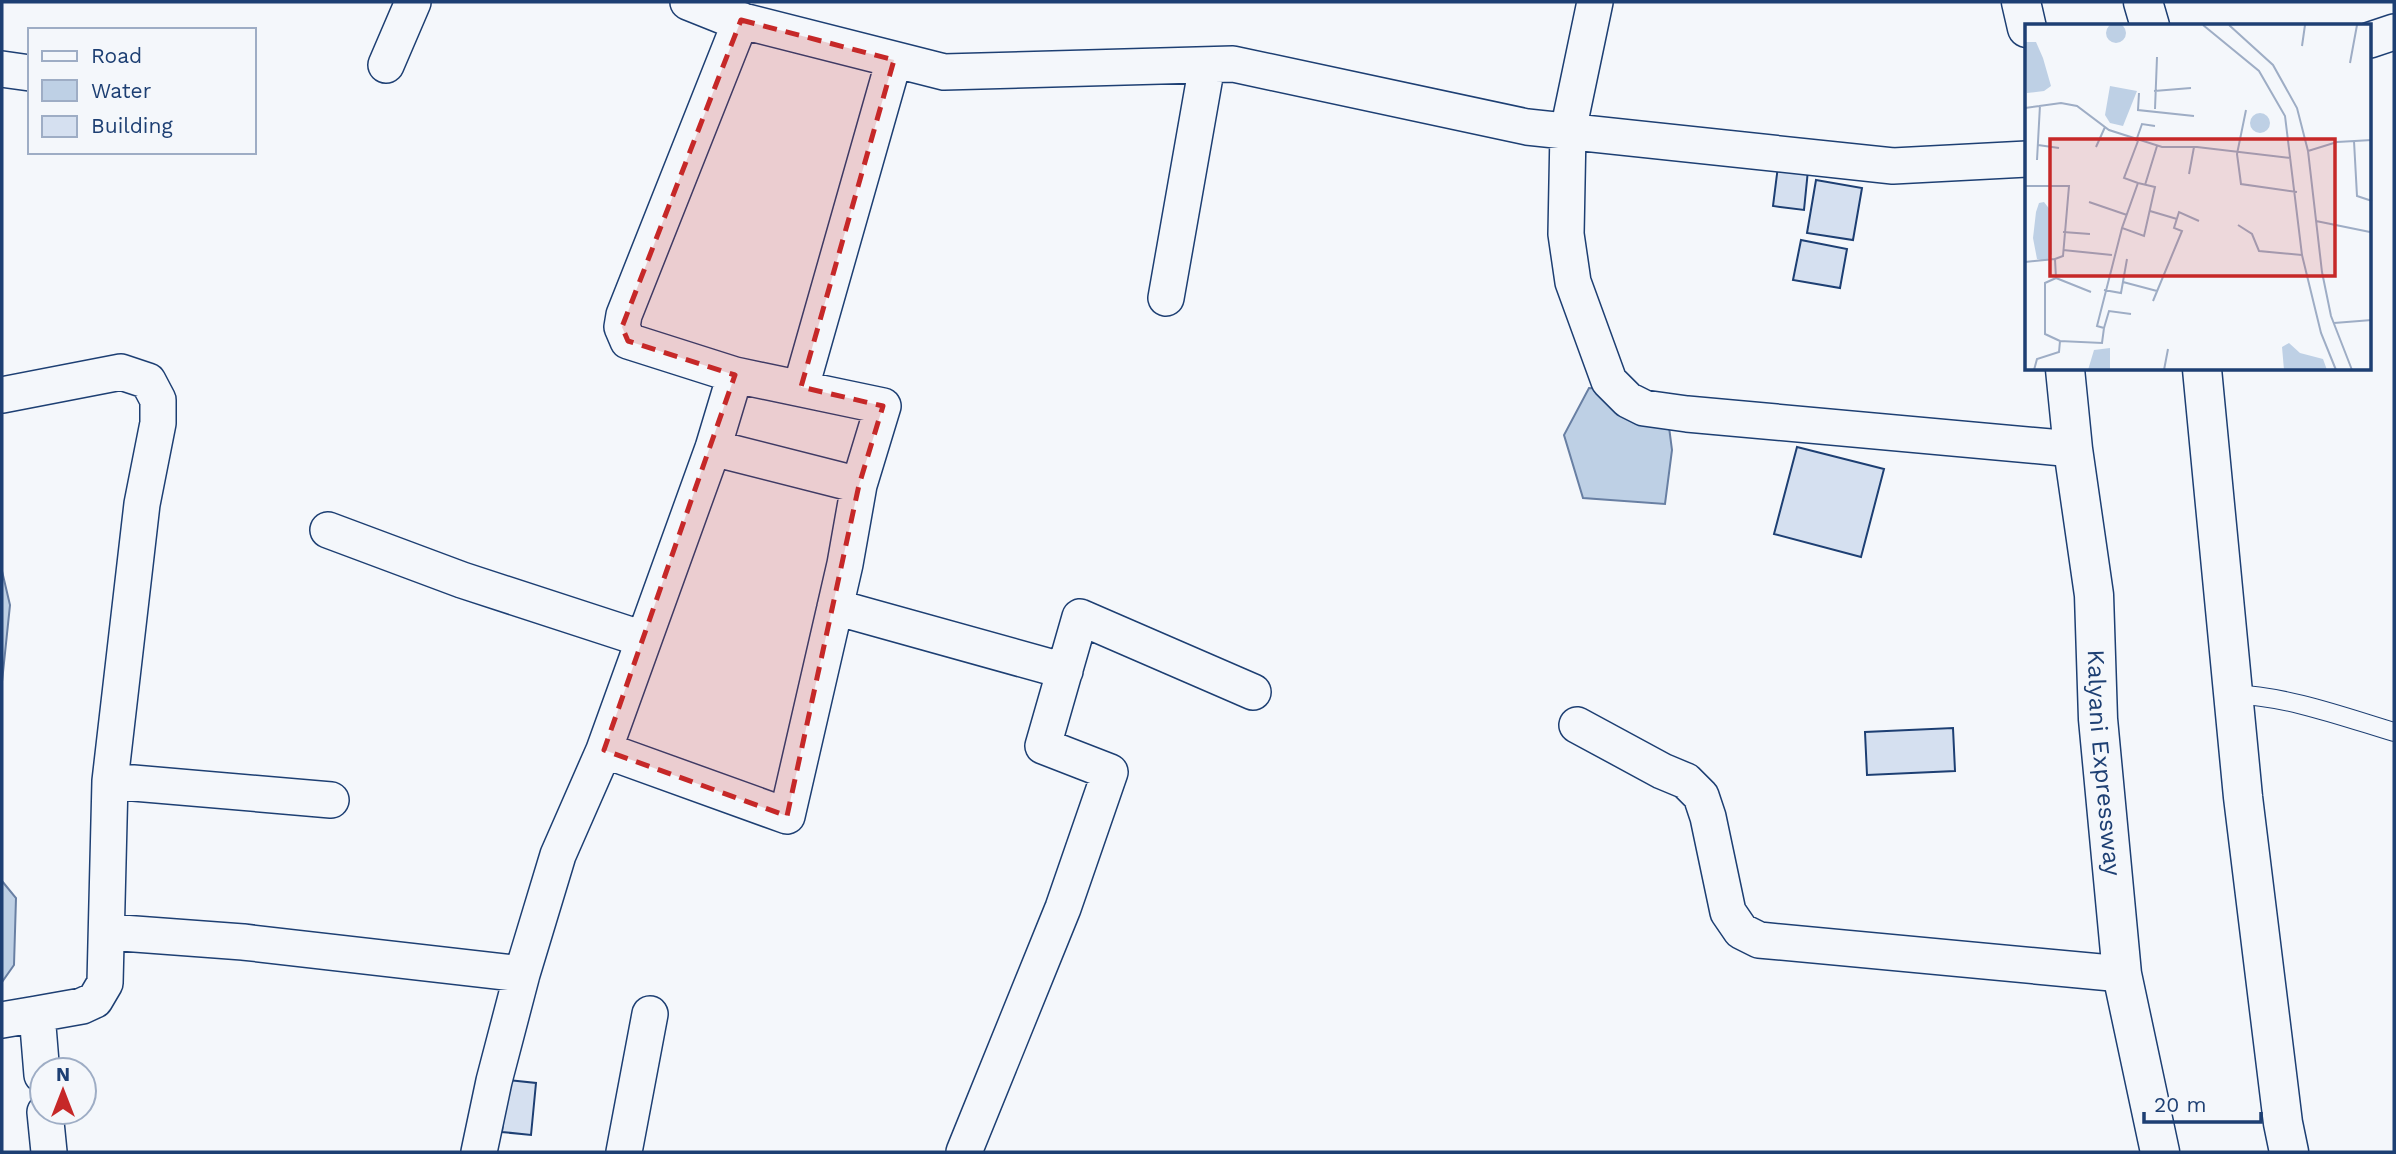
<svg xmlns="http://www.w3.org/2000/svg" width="2396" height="1154" font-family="'Work Sans',sans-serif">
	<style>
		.water { fill: #bed0e5; stroke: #687fa3; stroke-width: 2 }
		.building { fill: #d5e0f0; stroke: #1d3f73; stroke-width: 2 }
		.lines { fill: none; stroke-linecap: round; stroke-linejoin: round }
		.lane-casing { stroke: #1d3f73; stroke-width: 20 }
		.street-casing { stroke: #1d3f73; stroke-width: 38 }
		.highway-casing { stroke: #1d3f73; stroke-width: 41 }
		.lane { stroke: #f4f7fb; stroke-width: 18 }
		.street { stroke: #f4f7fb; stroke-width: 35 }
		.highway { stroke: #f4f7fb; stroke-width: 38 }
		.marked { fill: #c62828; fill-opacity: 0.2; stroke: #c62828; stroke-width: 5; stroke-dasharray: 14 9; stroke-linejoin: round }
		.labels { text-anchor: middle; stroke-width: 5; stroke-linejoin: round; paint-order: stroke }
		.street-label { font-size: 24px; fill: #1d3f73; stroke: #f4f7fb }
		.inset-road { fill: none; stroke: #9eadc5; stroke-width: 2 }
		.view { fill: #c62828; fill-opacity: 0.15; stroke: #c62828; stroke-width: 3.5 }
		.inset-edge { fill: none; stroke: #1d3f73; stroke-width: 3.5 }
	</style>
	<rect width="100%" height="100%" fill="#f4f7fb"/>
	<path class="water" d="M1589,388L1665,396L1672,450L1665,504L1583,498L1564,435Z
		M2,571L10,605L2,682Z
		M2,881L16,898L14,965L2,982Z"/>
	<path class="building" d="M1778,166L1808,170L1804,210L1773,206Z
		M1816,180L1862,188L1853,240L1807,233Z
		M1801,240L1847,249L1840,288L1793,280Z
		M1797,447L1884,469L1861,557L1774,534Z
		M1953,728L1955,771L1867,775L1865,732Z
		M507,1080L536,1083L531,1135L502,1132Z"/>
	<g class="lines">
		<g class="lane-casing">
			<path id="lane" d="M2233,694C2290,697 2341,716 2394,732"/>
		</g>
		<g class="street-casing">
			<path id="street" d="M688,2L723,16L944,72L1233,64L1527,127L1893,166L2027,159
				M1595,2L1568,131L1566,234L1573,282L1609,381L1628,400L1644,408L1687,414L2073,449
				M2370,40L2394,32
				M386,65L413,2
				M2,69L30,73
				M1166,298L1207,65
				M735,375L883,406L859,485L845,564L787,816L604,750L713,448Z
				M735,375L628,341L622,327L624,315L741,20
				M801,387L894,60
				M2,395L121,372L148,381L158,400V423L142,504L110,781L105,983L95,1000L82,1006L37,1014L42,1075
				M713,448L859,485
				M328,530L462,580L643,639
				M835,607L1065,671
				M1577,725L1662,771L1686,781L1701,796L1708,817L1728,912L1741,931L1759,940L2122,974
				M110,781L331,800
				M108,932L243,942L522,974
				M2,1020L37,1014
				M45,1112L49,1152
				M479,1152L494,1081L522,974L558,855L604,750
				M624,1152L650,1014
				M964,1152L1063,908L1110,772L1043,746L1080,617L1253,692"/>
		</g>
		<g class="highway-casing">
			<g id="highway">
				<path d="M2021,2L2027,28"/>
				<path d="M2143,2L2150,26"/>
				<path id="s1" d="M2065,369L2073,449L2094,595L2098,719L2122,974L2160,1152"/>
				<path d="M2202,369L2243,797L2283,1123L2289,1152"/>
			</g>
		</g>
		<use href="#lane" class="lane"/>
		<use href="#street" class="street"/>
		<use href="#highway" class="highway"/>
	</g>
	<path class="marked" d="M741,20L894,60L801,387L883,406L859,485L787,816L604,750L735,375L628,341L622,327Z"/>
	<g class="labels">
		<g class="street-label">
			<text dy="8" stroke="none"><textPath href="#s1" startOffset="396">Kalyani Expressway</textPath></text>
		</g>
	</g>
	<g transform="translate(2025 24)">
		<rect width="346" height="346" fill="#f4f7fb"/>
		<path d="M81 9a10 10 0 1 1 20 0a10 10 0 1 1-20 0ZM1,18H11L18,34L26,62L19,67L2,69ZM85,62L112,67L98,102L85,99L80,91ZM225 99a10 10 0 1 1 20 0a10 10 0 1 1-20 0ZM19,178L26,187L27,230L21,237L12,235L8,214L11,188L14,179ZM264,319L275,329L298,335L302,346H259L257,323ZM85,324V346H63L69,326Z" fill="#bed0e5"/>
		<path class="inset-road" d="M178,1L234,47L260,92L277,231L296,309L311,346M204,1L248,41L272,84L283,127L297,248L306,292L327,346M277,22L280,1M325,39L332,1M129,67L166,64M114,69L113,86L169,92M0,84L36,79L52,82L84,106L137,123H172L266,134M130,85L132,33M221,86L212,130L216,160L272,168M111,117L117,100L130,102M329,117L332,172L347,177M13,121L34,124M71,123L80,103M283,127L312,118L347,116M12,136L15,81M164,150L169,123M113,159L130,163L119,212L97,204ZM113,159L99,154L113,117M120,161L132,122M0,162H44L38,232L30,235L31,254L20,259V310L35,317M64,178L102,191M125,187L152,195M291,197L345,208M213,201L227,210L234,227L277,231M38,208L65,210M38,226L87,231M0,238L30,235M31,254L66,268M98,258L132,267M79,266L96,269L102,235M128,277L157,207L149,204L154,188L174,197M309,299L347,296M79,304L84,287L106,290M9,346L12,335L34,328L35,317L77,319L79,304L72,302L97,204M139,346L143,325"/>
		<path class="view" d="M25,115H310V252H25Z"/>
		<rect width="346" height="346" class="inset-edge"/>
	</g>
	<rect width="2396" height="1154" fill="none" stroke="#1d3f73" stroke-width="7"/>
	<rect x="28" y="28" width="228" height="126" fill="#f4f7fb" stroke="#9eadc5" stroke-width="2"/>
	<rect x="42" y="51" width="35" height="10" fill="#f4f7fb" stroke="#9eadc5" stroke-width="2"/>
	<text x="91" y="63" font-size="21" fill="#1d3f73">Road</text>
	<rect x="42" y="80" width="35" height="21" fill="#bed0e5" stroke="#9eadc5" stroke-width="2"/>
	<text x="91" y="98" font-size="21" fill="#1d3f73">Water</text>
	<rect x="42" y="116" width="35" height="21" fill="#d5e0f0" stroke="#9eadc5" stroke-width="2"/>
	<text x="91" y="133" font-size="21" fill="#1d3f73">Building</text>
	<g transform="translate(63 1091)"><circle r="33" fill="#f4f7fb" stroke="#9eadc5" stroke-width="2"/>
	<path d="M0-5L12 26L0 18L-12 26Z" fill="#c62828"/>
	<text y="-10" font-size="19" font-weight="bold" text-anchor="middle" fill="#1d3f73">N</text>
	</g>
	<path d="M2144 1112v10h117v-10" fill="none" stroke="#1d3f73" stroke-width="3.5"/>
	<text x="2154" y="1112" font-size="21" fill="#1d3f73" stroke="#f4f7fb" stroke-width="5" paint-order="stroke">20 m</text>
</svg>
